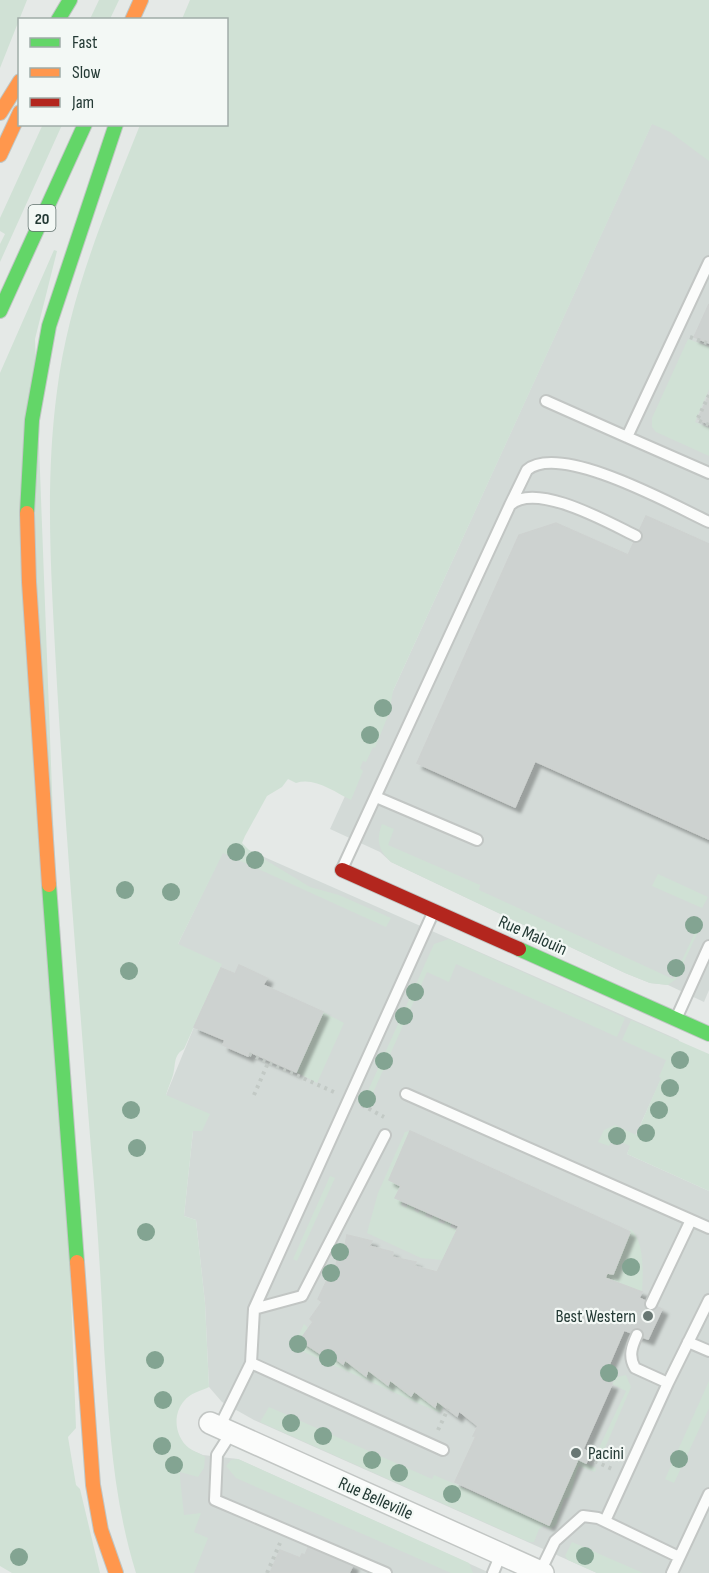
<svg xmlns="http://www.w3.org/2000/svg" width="709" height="1573" font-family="'Sofia Sans Condensed',sans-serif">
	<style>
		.built { fill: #d3dad7 }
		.green { fill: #d0e1d5 }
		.building { fill: #cdd2d0; stroke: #ced2d0; stroke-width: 1.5; filter: url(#shadow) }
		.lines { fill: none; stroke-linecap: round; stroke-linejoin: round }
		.lane-casing { stroke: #c2c6c4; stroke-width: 14 }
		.street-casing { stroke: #c2c6c4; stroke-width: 24 }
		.fast-casing { stroke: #c0c6c4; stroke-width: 16 }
		.slow-casing { stroke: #c0c6c4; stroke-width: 16 }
		.jam-casing { stroke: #c0c6c4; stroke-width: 16 }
		.path { stroke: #c2c9c5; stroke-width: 4; stroke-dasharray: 3 4.5; stroke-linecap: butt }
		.lane { stroke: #fbfcfb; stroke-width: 10 }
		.street { stroke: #fbfcfb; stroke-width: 21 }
		.fast { stroke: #63d668; stroke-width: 14 }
		.slow { stroke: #ff974d; stroke-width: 14 }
		.jam { stroke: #b3261e; stroke-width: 14 }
		.tree { fill: #83a492 }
		.poi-dot { fill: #687773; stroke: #f3f8f5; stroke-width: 2 }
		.labels { text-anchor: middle; stroke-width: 4.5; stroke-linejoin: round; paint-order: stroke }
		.shield { fill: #f3f8f5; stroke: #62736f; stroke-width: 1.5 }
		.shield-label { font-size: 16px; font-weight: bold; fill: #243a35 }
		.street-label { font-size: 18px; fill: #243a35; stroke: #f3f8f5 }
		.poi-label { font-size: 18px; fill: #243a35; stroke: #f3f8f5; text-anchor: end }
	</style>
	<defs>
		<filter id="shadow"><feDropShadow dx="5.5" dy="5.5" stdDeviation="1.5" flood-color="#0004"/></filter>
	</defs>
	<rect width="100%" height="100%" fill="#e5e9e7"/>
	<path class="built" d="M652,123L709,149V990L704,1002L668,985L650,983L625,973L391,862L380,852L330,829Z
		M228,841L679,1040L627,1154L709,1191V1573H597L254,1420L222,1402L209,1387L205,1303L196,1220L184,1216L193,1131L166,1095L194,1027L178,944Z
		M189,1449L203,1455L238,1459L490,1573H194L186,1565L177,1473Z"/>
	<path class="green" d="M0,0H27L0,68Z
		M99,0H119L110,19H90Z
		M190,0H709V161L670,132L652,124L393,691L389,713L375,748L373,747L366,762L363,761L360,768L363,771L351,800C334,792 315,777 296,783L288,779L282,787L267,796L245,836L242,843L249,850L310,887L339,895L391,918L386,927L223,853L178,944L222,964L184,1049C173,1055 176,1065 173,1075C171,1082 168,1088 166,1095L210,1114L202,1131H193L184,1216L196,1220L205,1303L209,1387C201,1391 190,1393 184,1401C172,1415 175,1437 189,1448C194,1452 200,1453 205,1457L204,1468L198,1477L180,1472V1478L184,1515L201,1513L194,1532L208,1538L194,1573H136C113,1499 109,1424 104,1347C101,1281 97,1215 91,1149C79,994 66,840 57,685C52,587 44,489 57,391C69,296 105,213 140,125L226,124V20L182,19Z
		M43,124L62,125L0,262V244L5,234L0,231V218Z
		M54,250L57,251L35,339L76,1428L68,1437L76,1485L80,1489L100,1573H12L0,1566V373Z
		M688,339L709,347V389L695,422L709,428V456L656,432L652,427V418Z
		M382,824L394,829L388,845L480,885L479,890L673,979L701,920L703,921L676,979L668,985L650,983L625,973L391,862C378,850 376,840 382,824Z
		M658,874L708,897L702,908L652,886Z
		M449,939L625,1018L617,1037L456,964L449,982L427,972L372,1095L367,1093L434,944Z
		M323,1012L344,1023L317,1083L296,1072Z
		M631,1020L709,1054V1191L627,1154L630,1146L613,1138L609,1146L598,1142L604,1130L615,1125L636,1135L661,1078L659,1077L666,1060L622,1040Z
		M410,1131L389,1180L401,1186L403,1201L401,1205L406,1208L408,1204L415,1207L414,1210L418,1213L421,1209L427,1212L425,1216L432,1219L433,1214L440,1217L438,1222L444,1224L446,1220L452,1223L450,1227L457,1230L443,1260L421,1258L367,1233L378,1193L405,1132Z
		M330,1176L335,1178L297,1261L293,1259Z
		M630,1229C645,1240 643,1275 642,1292L605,1278L607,1273L613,1274Z
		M304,1324L308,1328L300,1340L320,1353L323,1349L343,1363L345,1360L366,1375L368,1370L388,1385L390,1380L414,1391L434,1406L437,1401L444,1406L440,1413L293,1347Z
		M626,1375L631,1387L601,1457L596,1454L626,1391L612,1384L617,1377Z
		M709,1381V1408L674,1483L665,1479Z
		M269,1407L432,1479L434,1475L549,1525L578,1459L596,1468L595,1472L579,1466C574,1476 574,1487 569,1497L564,1499L556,1525L550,1529L544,1526L539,1529L534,1542H529L260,1422Z
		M238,1459L469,1563L473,1573H451L236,1478L226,1466L231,1460Z
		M572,1542L643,1573H597L568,1560L565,1556Z"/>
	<path class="building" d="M709,304V343L694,337Z
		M709,395V424L698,419Z
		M646,516L709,544V839L535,761L515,807L417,763L519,535L556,523L628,555Z
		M239,965L267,978L263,985L323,1012L296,1072L250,1052L248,1056L223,1045L225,1040L194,1027L221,968L235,974Z
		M410,1131L630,1232L613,1274L607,1273L605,1278L642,1292L639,1298L662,1309L648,1339L624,1330L602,1381L612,1384L583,1449L590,1453L586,1463L578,1459L549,1525L455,1482L476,1436H473L478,1426L459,1411L457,1416L437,1401L435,1407L414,1391L411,1396L390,1380L388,1385L368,1370L366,1376L345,1360L343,1364L323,1349L321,1354L300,1340L313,1322L310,1319L322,1302L318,1299L329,1276L333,1278L338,1256H343L347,1235L372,1241L369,1246L393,1252L392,1257L416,1262L414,1266L437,1272L459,1226L395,1198L401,1186L389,1180Z
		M309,1545L353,1565L349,1573H270L280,1550L300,1558L302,1554L305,1555Z"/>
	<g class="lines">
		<g class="lane-casing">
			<path id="lane" d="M709,262L627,437L709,473
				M546,401L627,437
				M510,505L527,470C560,442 673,505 709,522
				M376,797L477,840
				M342,869L510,505C536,481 609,523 636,536
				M676,1019L709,946
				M406,1094L709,1228
				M651,1304L691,1220
				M254,1309L302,1296L385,1135
				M637,1335C632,1346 628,1356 635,1368L668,1383
				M688,1342L709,1351
				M251,1363L254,1309L433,913
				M219,1428L251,1363L443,1450
				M231,1433L217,1455L215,1500L386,1573
				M605,1521L668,1383L709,1300
				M540,1572L555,1541L583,1516L598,1518L679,1557
				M493,1573L501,1554
				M672,1573L709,1494"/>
		</g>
		<g class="street-casing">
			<path id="street" d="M210,1423L543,1573"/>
		</g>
		<g class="fast-casing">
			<path id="fast" d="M58,20L70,0
				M0,311L85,124
				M27,513L32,420L49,326L116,124
				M49,885L77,1262
				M519,949L709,1034"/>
		</g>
		<g class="slow-casing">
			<path id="slow" d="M132,20L141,0
				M0,113L20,81
				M0,155L20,112
				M27,513L29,582L49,885
				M77,1262L93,1485L101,1530L116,1573"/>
		</g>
		<g class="jam-casing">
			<path id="jam" d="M342,870L519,949"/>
		</g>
		<path class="path" d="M690,337L709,344
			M709,395L697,420L709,425
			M249,1054L334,1092
			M254,1095L268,1063
			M362,1105L384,1117
			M438,1430L448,1409
			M588,1458L612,1469
			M267,1573L280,1543"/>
		<use href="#lane" class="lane"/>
		<use href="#street" class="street"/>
		<use href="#fast" class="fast"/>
		<use href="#slow" class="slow"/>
		<use href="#jam" class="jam"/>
	</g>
	<g class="tree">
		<circle cx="383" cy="708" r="9"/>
		<circle cx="370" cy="735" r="9"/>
		<circle cx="236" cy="852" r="9"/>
		<circle cx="255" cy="860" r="9"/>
		<circle cx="125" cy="890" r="9"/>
		<circle cx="171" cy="892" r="9"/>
		<circle cx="694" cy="925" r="9"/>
		<circle cx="676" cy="968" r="9"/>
		<circle cx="129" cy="971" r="9"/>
		<circle cx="415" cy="992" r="9"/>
		<circle cx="404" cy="1016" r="9"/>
		<circle cx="680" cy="1060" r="9"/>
		<circle cx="384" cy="1061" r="9"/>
		<circle cx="670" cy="1088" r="9"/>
		<circle cx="367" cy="1099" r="9"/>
		<circle cx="131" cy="1110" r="9"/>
		<circle cx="659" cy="1110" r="9"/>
		<circle cx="646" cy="1133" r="9"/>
		<circle cx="617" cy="1136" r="9"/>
		<circle cx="137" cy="1148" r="9"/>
		<circle cx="146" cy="1232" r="9"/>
		<circle cx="340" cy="1252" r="9"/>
		<circle cx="631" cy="1267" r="9"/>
		<circle cx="331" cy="1273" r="9"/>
		<circle cx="298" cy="1344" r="9"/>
		<circle cx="328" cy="1358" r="9"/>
		<circle cx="155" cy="1360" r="9"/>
		<circle cx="609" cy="1373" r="9"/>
		<circle cx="163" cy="1400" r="9"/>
		<circle cx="291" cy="1423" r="9"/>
		<circle cx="323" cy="1436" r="9"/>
		<circle cx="162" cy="1446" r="9"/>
		<circle cx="679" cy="1459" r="9"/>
		<circle cx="372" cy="1460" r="9"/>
		<circle cx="174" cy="1465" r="9"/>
		<circle cx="399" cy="1473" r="9"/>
		<circle cx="452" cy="1494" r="9"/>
		<circle cx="585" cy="1556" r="9"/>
		<circle cx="19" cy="1557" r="9"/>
	</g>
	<g class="poi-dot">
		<circle cx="648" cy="1316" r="6"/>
		<circle cx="576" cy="1453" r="6"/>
	</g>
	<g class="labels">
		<rect class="shield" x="28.5" y="205" width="27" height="26" rx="4.5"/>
		<g class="shield-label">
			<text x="42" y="224">20</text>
		</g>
		<g class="street-label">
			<text transform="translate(533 935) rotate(24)" y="6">Rue Malouin</text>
			<text transform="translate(376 1498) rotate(24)" y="6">Rue Belleville</text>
		</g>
		<g class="poi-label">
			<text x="636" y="1322">Best Western</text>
			<text x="588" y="1459" text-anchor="start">Pacini</text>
		</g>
	</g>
	<rect x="18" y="18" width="210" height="108" fill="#f3f8f5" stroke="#a0aca8" stroke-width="1.5"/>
	<rect x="30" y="38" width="30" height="9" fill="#63d668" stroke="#a0aca8" stroke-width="1.5"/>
	<text x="72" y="48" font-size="18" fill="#243a35">Fast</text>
	<rect x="30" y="68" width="30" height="9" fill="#ff974d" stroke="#a0aca8" stroke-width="1.5"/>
	<text x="72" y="78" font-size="18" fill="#243a35">Slow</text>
	<rect x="30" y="98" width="30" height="9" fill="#b3261e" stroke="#a0aca8" stroke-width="1.5"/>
	<text x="72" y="108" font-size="18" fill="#243a35">Jam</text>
</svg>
